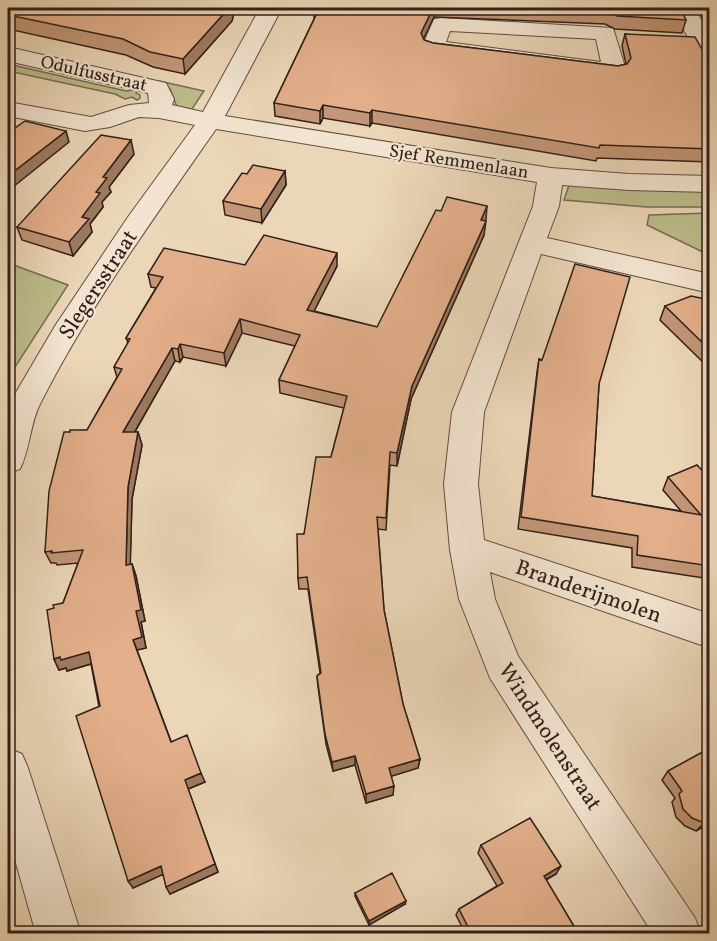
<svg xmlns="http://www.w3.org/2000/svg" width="717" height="941" font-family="Vollkorn,serif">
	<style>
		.green { fill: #bcbc8b; stroke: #766e52; stroke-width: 1.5 }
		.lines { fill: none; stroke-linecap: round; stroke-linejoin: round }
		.minor-casing { stroke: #604e40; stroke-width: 2 }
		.minor { fill: #f2e4d0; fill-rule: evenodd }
		.wall { fill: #c29677; stroke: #312019; stroke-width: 1.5 }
		.shaded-wall { fill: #9e7a61; stroke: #312019; stroke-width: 1.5 }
		.building { fill: #e2af8a; stroke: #312019; stroke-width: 1.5 }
		.labels { text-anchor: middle; stroke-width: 4.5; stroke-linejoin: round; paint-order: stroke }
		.far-street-label { font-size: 18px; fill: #312019; stroke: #f2e4d0 }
		.street-label { font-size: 22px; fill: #312019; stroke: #f2e4d0 }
	</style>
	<rect width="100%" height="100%" fill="#ebd6b7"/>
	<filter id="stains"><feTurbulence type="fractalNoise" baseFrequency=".00333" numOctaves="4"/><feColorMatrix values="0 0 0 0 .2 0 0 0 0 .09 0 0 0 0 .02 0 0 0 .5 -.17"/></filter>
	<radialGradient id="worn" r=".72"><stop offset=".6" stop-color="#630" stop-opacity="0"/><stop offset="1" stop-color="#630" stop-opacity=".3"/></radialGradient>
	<path class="green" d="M8,64L126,91L139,89L136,93L140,95V98L137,100L132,97L125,99L115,94L8,71Z
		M159,81L204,91L192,109L177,107L170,89Z
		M569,185L709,192V207H647L564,200Z
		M709,213V255L647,225L649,215Z
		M8,263L68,285L8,378Z"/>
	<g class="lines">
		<g class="minor-casing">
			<path id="minor" d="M260,8H282L225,116L551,168L629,174L710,176V192L629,190L562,185L559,206L547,238L710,274V293L541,254L484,412L478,484L484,540L710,614V648L490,572L495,599L518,656L695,918L701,934H653L490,678L459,599L450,550L444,484L452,412L533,206L537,182L216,129C154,218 89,307 40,404C30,424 30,449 20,469L8,473V406L55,326L128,217L195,125L159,118L139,117L110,127L85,131L8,116V102L91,117L129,105L149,103L148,93L8,61V47L166,83L174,99L172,105L203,112Z
				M673,8H695L710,37V67L702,65L699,60Z
				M442,18L613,28L626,70L623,75L615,77L425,52L422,47L434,19ZM450,31L596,39L601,62L446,42Z
				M8,748L22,754L28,768L81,934H36L8,835Z"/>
		</g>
		<use href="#minor" class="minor"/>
	</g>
	<path class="wall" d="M8,8H235L232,21L185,74L153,67L126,55L8,29Z
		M314,8H680L686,20L682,33L615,29L605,24L434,17L423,39L424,40L433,43L618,66L626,64L622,46L625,34L710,53V162L597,158L596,161L372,123L370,126L323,118L320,124L275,116L274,103L314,19Z
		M698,8H710V32L700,13Z
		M134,154L109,187L111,192L102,202L103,207L90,224L92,232L73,256L22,240L17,227Z
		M285,171L286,185L262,223L225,215L223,201L247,174Z
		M485,221L484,235L411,399L397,466L390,465L386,530L378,529L384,610L403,704L420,759L418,768L391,776L393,795L366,803L355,765L333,771L326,744L318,687L317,676L320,673L308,589H299L298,578L304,534L331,457L344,408L280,393L279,380L295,346L242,333L226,366L183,357L180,362L175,361L135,432H138L142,445L132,499L130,564H132L136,576L145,621L141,622L146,648L137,650L171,741L205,782L188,789L218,872L170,894L163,874L133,888L91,664L67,671L66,668L59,670L54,659V608L63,603L78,563L57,565L56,563H51L45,552L70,432L87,430L117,377L114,367L128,343L126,338L156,288L151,287L148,274L245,265L337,266L314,311L377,327Z
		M710,300V369L660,320L665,306Z
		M539,359L599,384L592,496L681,511L663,490L668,477L710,479V579L632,567V548L518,529L537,372Z
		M710,748V827L708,824L696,831L685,826L676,817L672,802L675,798L662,780L668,771Z
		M481,845L556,874L546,880L578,933H465L456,915L459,909L497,886L478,853Z
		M355,893L405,904L369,925L355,896Z"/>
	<path class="shaded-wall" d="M229,8H235L232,21L185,74L183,59Z
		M433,8H434V17L420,46L421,33Z
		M323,105V118L320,124V111Z
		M372,110V123L370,126V113Z
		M66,131L69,142L8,191V176Z
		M131,140L134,154L109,187L111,192L102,202L103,207L90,224L92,232L73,256L69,242L96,192L103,177Z
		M285,171L286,185L262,223L261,209Z
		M487,206L486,220L480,233L481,220Z
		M486,221L484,235L411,399L397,466V453L412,386Z
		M337,253V266L308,323L307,310Z
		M240,319L242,333L226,366L224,353Z
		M180,344L183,357L180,362L178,349Z
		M172,348L175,361L127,445L123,432Z
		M138,432L142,445L132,499L130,577L126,565L128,487Z
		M132,564L136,576L145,621L141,622L146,648L137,650L133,640L136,611Z
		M89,652L94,663L67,671L66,668L59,670L54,659L60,657Z
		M355,756V765L333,771L332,762Z
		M420,759L418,768L389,777V768Z
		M201,773L205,782L188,789L218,872L170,894L166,887L185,780Z
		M394,786L393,795L366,803V794Z
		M710,819V822L708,824L696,831L704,823Z
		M161,866L166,873L133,888L128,881Z
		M561,866L556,874L539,883L544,876Z
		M406,901L405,904L369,925V921Z"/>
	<path class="building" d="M8,8H229L183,59L150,52L123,39L8,15Z
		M314,8H433L421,33L424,40L433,43L618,66L627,64L631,58L625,34L695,37L703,51L710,53V149L600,145L599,148L372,110L370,113L323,105L320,111L274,103L318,11H314Z
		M518,8H680L686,20L617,16L608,11Z
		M25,121L66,131L8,176V133Z
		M101,135L131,140L103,177L107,178L96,192L100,193L82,217L89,219L69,242L17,227Z
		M253,165L285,171L261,209L223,201L242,173L247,174Z
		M447,197L487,206L481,220L486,221L412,386L397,453L390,452L386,518L377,517L384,610L403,704L420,759L389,768L394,786L366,794L355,756L332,762L325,734L317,676L321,673L307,577L298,578L297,534H304L316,457H331L347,396L279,380L300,335L240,319L224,353L180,344L178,349L172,348L123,432H138L128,487L126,565L132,564L141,610L136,611L142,637L133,640L171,742L187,735L201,773L185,780L215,864L166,887L161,866L128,881L76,716L100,706L89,652L61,660L60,657L54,659L47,610L54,608L53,605L63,603L83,550L51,553L52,551L45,552L49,491L64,432H70V430H87L122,369L114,367L130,339L126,338L163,277L148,274L164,248L245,265L264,235L337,253L307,310L377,327L436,210L441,211Z
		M575,264L630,277L599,384L592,496L701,515L668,477L697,465L710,479V566L637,555L638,536L521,517L539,359L542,360Z
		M691,296L710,300V350L665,306Z
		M710,748V819L704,823L692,818L683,809L679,794L682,791L668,771Z
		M530,818L561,866L544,876L578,933H500L498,931L493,933H471L459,909L503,883L481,845Z
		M392,873L406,901L369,921L355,893Z"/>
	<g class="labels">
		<g class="far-street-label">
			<text transform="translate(94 73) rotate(13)" y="6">Odulfusstraat</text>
			<text transform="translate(459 161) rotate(9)" y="6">Sjef Remmenlaan</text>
		</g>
		<g class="street-label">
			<text transform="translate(97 284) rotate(-57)" y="8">Slegersstraat</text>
			<text transform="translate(589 590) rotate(19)" y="8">Branderijmolen</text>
			<text transform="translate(551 736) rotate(57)" y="8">Windmolenstraat</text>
		</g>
	</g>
	<rect width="717" height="941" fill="none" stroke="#ebd6b7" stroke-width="30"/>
	<rect x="9" y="9" width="699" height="923" fill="none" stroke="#312019" stroke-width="3"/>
	<rect x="15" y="15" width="687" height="911" fill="none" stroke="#312019" stroke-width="1.5"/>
	<rect width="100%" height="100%" filter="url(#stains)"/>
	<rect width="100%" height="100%" fill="url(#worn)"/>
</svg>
